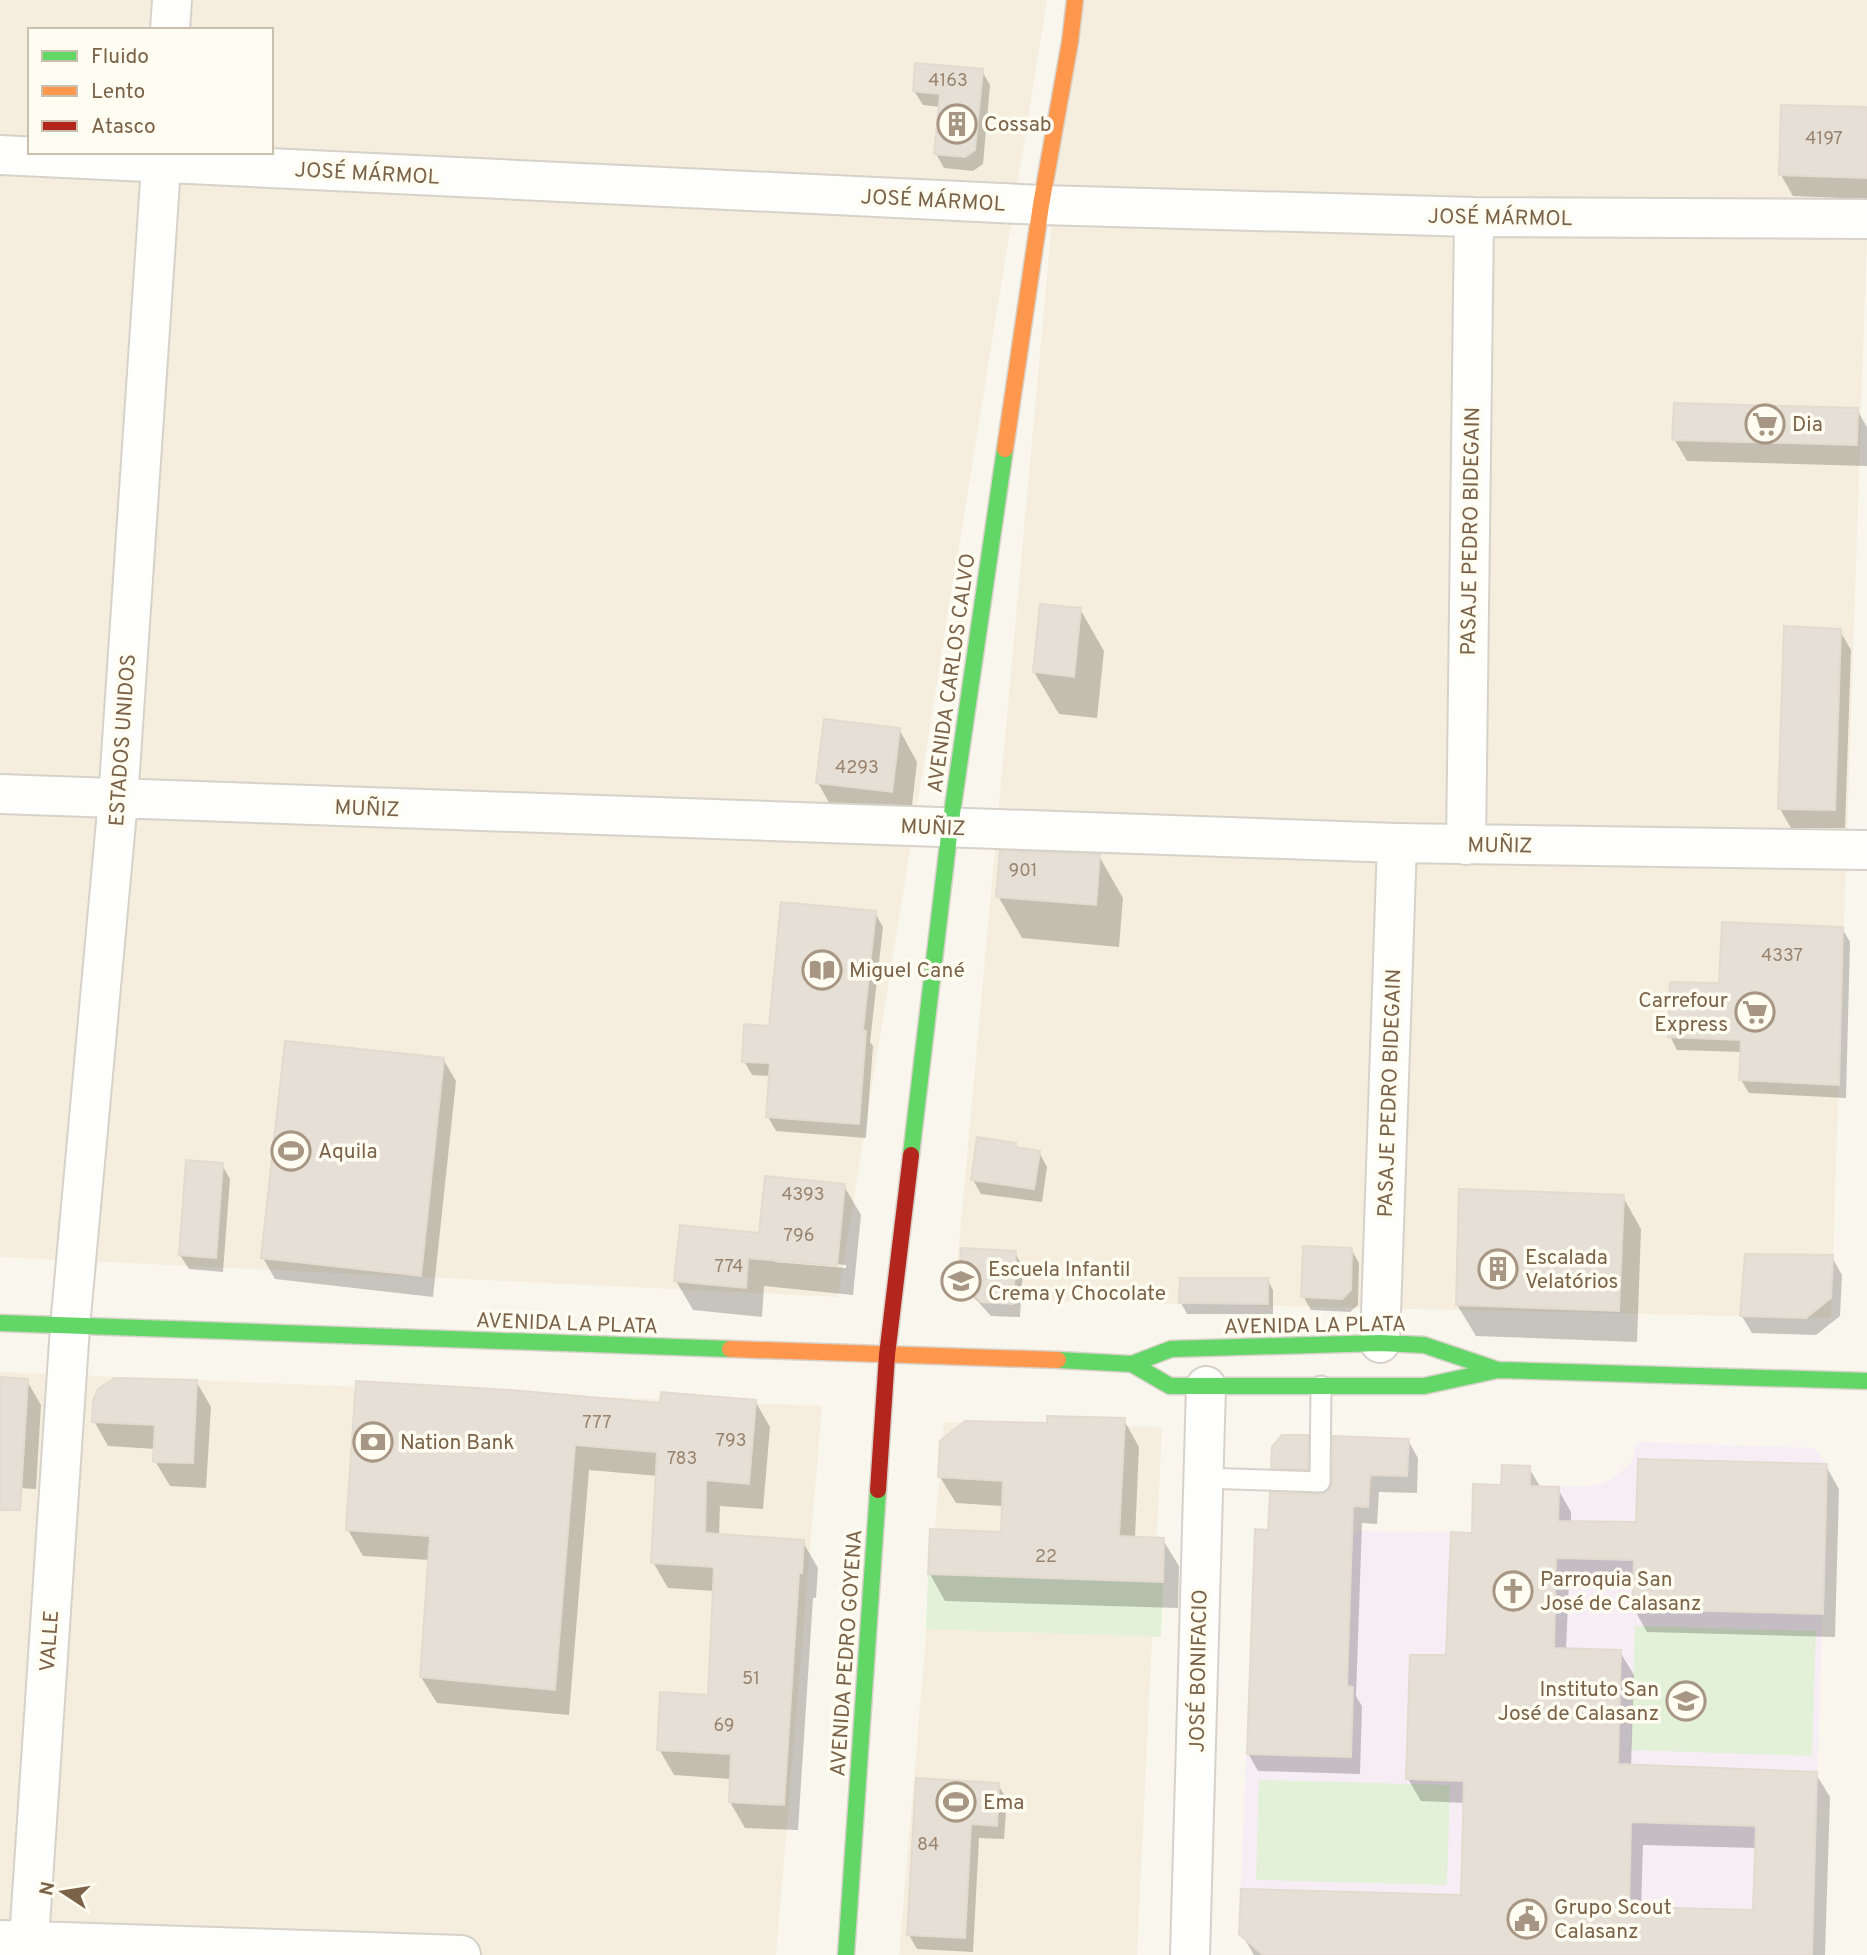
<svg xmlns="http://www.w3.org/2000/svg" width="1867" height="1955" font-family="Overpass,sans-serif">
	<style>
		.residential { fill: #f5eede; fill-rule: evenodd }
		.education { fill: #f7edf5 }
		.green { fill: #e2f1d8 }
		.shadow { fill: #0003; fill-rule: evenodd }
		.building { fill: #e6dfd5; stroke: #e3dbcf; stroke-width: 2; fill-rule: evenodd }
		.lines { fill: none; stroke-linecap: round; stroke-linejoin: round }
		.lane-casing { stroke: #d7d2c9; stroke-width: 23 }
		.street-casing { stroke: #d7d2c9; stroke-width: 42 }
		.fast-casing { stroke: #d8d2c9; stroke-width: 19 }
		.slow-casing { stroke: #d8d2c9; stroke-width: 19 }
		.jam-casing { stroke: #d8d2c9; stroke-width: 19 }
		.lane { stroke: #fefefc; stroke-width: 19 }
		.street { stroke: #fefefc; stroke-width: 38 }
		.fast { stroke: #63d668; stroke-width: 16 }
		.slow { stroke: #ff974d; stroke-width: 16 }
		.jam { stroke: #b3261e; stroke-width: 16 }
		.labels { text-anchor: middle; stroke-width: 7; stroke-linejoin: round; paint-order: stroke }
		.number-label { font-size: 18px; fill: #98846f }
		.poi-label { font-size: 21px; fill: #7b634a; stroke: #fffcf1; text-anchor: start }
		.street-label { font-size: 21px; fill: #7b634a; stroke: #fffcf1 }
	</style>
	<rect width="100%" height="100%" fill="#f9f6ee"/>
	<path class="residential" d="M0,0H1047L838,1297L0,1257ZM30,30H271V152H30Z
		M1072,0H1867V231L1831,1318L954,1299Z
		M0,1372L822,1406L776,1955H0Z
		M944,1422L1162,1427L1137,1955H899Z"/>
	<path class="education" d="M1637,1442L1813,1448L1827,1464L1812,1955H1263L1239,1934L1255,1529L1472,1533L1464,1772L1549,1774L1559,1487L1591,1486L1604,1483L1618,1474L1632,1461Z"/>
	<path class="green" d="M928,1574L1163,1582L1161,1637L926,1629Z
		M1635,1626L1816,1631L1812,1756L1631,1750Z
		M1259,1780L1450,1785L1447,1885L1256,1880Z"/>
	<path class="shadow" d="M982,71L990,85L983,164L973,171L944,168L936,154L941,107L923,105L914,91Z
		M1867,109V199L1793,196L1781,175Z
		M1857,410L1867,427V466L1687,461L1674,439Z
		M1080,609L1104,651L1097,718L1059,714L1034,672Z
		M1840,631L1851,650L1845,828H1791L1780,809Z
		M899,729L917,762L910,823L836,815L818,783Z
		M1099,856L1123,898L1119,947L1022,938L998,896Z
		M875,913L883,927L870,1042L873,1046L866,1138L776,1131L768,1117L771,1076L752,1075L744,1061L770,1027Z
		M1842,928L1850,942L1846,1098L1749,1093L1741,1080L1742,1052L1677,1050L1670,1036L1721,984Z
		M443,1059L456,1081L433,1297L275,1279L263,1258Z
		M1015,1144L1018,1150L1039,1152L1047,1167L1042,1202L981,1194L973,1180Z
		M222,1165L230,1179L223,1272L189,1269L180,1255Z
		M844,1186L861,1215L853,1295L764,1286L762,1317L693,1310L676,1281ZM775,1258L846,1265V1268L775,1262Z
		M1623,1197L1641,1229L1637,1342L1476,1336L1457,1305Z
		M1351,1249L1359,1263L1358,1305L1350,1312L1311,1310L1303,1296Z
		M1015,1253L1023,1267L1020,1317L991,1316L970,1293L961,1279Z
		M1832,1257L1842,1275L1840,1316L1816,1335L1752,1333L1741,1315Z
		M1182,1279H1267L1273,1290V1314H1187L1181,1303Z
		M0,1379L27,1381L41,1405L36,1489L0,1487Z
		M196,1381L211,1407L206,1488L170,1486L155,1461L156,1449L108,1446L94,1421Z
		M755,1401L770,1427L763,1509L720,1506L719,1536L803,1542L818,1568L816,1598H813L798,1830L745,1828L730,1802L731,1779L674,1775L659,1749L709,1697L715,1591L668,1588L653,1562L658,1476L589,1470L569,1715L437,1703L421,1677L430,1560L363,1556L348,1530L662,1405Z
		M1124,1420L1139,1447L1135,1538L1163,1540L1179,1566L1178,1608L945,1601L930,1574L1002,1534L1003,1506L956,1503L940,1477L1049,1425Z
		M1307,1437L1311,1444V1475L1276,1474L1273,1468Z
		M1408,1440L1418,1458L1417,1493L1379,1492L1377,1524L1362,1523L1356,1696L1362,1706L1360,1774L1258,1771L1248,1753L1270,1531L1320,1496Z
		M1826,1466L1839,1489L1835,1637L1647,1632L1634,1609L1635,1582L1569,1580L1566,1650L1620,1652L1634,1675L1631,1767L1816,1774L1830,1797L1825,1955H1254L1241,1933L1462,1897L1465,1803L1421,1801L1408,1779L1447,1657L1473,1535L1502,1487L1529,1468L1541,1488L1558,1489L1571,1512V1523L1637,1524ZM1643,1845L1757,1848L1755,1912L1641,1909Z
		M918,1780L998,1785L1007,1799L1004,1839L979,1838L973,1952L917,1949L909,1935Z"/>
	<path class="building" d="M915,63L983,69L975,150L965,157L934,154L940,94L913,91Z
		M1781,105L1867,107V178L1779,175Z
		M1674,403L1858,408L1857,445L1672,440Z
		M1040,604L1081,608L1074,677L1033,672Z
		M1784,626L1841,629L1835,810L1778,809Z
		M824,719L900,728L892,792L816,783Z
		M1000,851L1100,854L1096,905L996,897Z
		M781,902L876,911L863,1030L866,1031L859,1124L766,1117L770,1063L742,1062L744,1024L769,1026Z
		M1722,922L1843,927L1839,1085L1739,1080L1741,1040L1668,1037L1670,982L1719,983Z
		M285,1041L444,1058L421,1276L261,1258Z
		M977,1137L1016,1143V1147L1040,1151L1034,1189L971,1180Z
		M186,1160L223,1163L216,1258L179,1255Z
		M765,1176L845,1184L837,1266L748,1258L746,1288L674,1281L680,1225L759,1233Z
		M1459,1189L1624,1195L1619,1311L1456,1305Z
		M1303,1246L1352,1248L1351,1290L1342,1299L1301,1297Z
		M961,1248L1016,1251L1013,1304L981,1302L959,1279Z
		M1745,1254L1833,1255L1831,1298L1806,1318L1740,1316Z
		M1180,1278H1268V1304L1179,1303Z
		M0,1377L28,1379L20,1510H0Z
		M115,1378L197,1380L193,1463L153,1462L155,1425L92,1422L93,1401L98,1389Z
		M356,1381L510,1390L660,1403L661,1392L756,1400L749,1484L706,1480L705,1533L804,1540L802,1573H799L784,1805L729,1802L731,1754L657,1750L660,1692L708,1695L714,1567L651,1563L657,1452L575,1445L555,1690L420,1677L430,1536L346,1530Z
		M1047,1416L1125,1418L1119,1536L1164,1538L1163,1582L928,1574L930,1529L1001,1532L1003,1481L938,1477L940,1441L965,1421L1047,1423Z
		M1282,1435H1308V1469L1271,1468L1272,1447Z
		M1333,1436L1409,1439L1407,1476L1370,1475L1368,1507L1353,1506L1347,1686L1353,1687L1351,1757L1247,1754L1255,1529L1268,1530L1270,1493L1320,1494L1330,1489L1332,1482Z
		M1638,1459L1827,1464L1823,1614L1632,1609L1634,1560L1556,1558L1554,1648L1621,1650L1618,1764L1817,1772L1812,1955H1263L1239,1934L1241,1889L1461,1895L1464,1781L1406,1779L1410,1655H1446L1451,1532L1472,1533L1473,1484L1501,1485L1502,1465L1530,1466V1486L1559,1487L1558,1521L1636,1522ZM1631,1822L1756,1826L1753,1910L1629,1907Z
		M916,1778L999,1783L997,1826L971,1824L965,1938L907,1935Z"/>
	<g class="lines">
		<g class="lane-casing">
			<path id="lane" d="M1203,1478L1320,1482L1321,1386"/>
		</g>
		<g class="street-casing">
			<path id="street" d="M170,30L172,0
				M0,155L1041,205L1474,217L1867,219
				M0,794L1397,843L1867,850
				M1466,845L1474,217
				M1380,1343L1397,843
				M0,1940L461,1955
				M28,1955L70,1327L118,800L162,152
				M1190,1955L1206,1386"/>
		</g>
		<g class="fast-casing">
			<path id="fast" d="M911,1155L950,827L1005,449
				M0,1323L730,1349
				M1058,1360L1132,1364L1170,1386H1424L1498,1370L1867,1381
				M1132,1364L1171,1349L1380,1343L1424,1345L1498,1370
				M846,1955L878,1490"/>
		</g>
		<g class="slow-casing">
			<path id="slow" d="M1005,449L1041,205L1070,42L1075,0
				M730,1349L1058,1360"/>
		</g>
		<g class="jam-casing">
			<path id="jam" d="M878,1490L887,1355L911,1155"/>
		</g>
		<use href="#lane" class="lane"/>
		<use href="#street" class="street"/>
		<use href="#fast" class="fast"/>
		<use href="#slow" class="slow"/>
		<use href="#jam" class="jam"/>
	</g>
	<defs>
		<g id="building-ring" transform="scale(2.0125)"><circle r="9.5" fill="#fffcf1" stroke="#a79683" stroke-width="1.5"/><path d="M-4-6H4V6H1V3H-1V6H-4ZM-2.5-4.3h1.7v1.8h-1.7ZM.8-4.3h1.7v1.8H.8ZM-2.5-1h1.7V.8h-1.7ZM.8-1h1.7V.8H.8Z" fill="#a79683"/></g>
		<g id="supermarket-ring" transform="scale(2.0125)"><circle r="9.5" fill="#fffcf1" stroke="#a79683" stroke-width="1.5"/><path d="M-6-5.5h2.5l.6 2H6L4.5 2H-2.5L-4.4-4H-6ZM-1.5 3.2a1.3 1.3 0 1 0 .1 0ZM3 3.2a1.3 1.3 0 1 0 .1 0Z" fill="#a79683"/></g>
		<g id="library-ring" transform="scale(2.0125)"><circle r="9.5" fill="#fffcf1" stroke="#a79683" stroke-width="1.5"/><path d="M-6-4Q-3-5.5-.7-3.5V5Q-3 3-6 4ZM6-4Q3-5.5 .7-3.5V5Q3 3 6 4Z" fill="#a79683"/></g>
		<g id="stadium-ring" transform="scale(2.0125)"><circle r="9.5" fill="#fffcf1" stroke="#a79683" stroke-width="1.5"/><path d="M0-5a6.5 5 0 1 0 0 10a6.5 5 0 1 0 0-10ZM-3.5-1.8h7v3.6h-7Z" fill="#a79683"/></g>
		<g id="school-ring" transform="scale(2.0125)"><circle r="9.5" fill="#fffcf1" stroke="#a79683" stroke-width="1.5"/><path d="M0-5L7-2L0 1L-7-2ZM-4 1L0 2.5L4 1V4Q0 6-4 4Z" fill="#a79683"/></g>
		<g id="bank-ring" transform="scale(2.0125)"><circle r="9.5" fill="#fffcf1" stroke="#a79683" stroke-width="1.5"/><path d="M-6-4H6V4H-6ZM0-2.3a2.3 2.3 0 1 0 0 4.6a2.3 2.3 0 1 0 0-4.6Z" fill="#a79683"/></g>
		<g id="church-ring" transform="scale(2.0125)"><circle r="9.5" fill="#fffcf1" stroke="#a79683" stroke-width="1.5"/><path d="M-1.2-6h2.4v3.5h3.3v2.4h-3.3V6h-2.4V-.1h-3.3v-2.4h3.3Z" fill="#a79683"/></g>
		<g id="civic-ring" transform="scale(2.0125)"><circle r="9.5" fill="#fffcf1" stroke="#a79683" stroke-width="1.5"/><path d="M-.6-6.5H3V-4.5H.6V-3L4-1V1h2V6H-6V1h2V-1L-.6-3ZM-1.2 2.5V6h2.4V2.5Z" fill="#a79683"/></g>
	</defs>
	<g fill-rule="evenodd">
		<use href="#building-ring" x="957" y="124"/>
		<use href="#supermarket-ring" x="1765" y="424"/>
		<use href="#library-ring" x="822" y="970"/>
		<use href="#supermarket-ring" x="1755" y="1012"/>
		<use href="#stadium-ring" x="291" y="1151"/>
		<use href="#building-ring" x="1498" y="1269"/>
		<use href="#school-ring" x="961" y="1281"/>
		<use href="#bank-ring" x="373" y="1442"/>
		<use href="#church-ring" x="1513" y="1591"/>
		<use href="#school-ring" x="1686" y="1701"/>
		<use href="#stadium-ring" x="956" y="1802"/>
		<use href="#civic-ring" x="1527" y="1919"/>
	</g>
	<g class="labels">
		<g class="number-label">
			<text x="948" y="86">4163</text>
			<text x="1824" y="144">4197</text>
			<text x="857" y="773">4293</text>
			<text x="1023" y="876">901</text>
			<text x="1782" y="961">4337</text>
			<text x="803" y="1200">4393</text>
			<text x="799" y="1241">796</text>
			<text x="729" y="1272">774</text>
			<text x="597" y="1428">777</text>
			<text x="731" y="1446">793</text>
			<text x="682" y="1464">783</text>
			<text x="1046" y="1562">22</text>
			<text x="751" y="1684">51</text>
			<text x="724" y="1731">69</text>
			<text x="928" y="1850">84</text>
		</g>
		<g class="poi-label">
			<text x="984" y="131">Cossab</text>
			<text x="1792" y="431">Dia</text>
			<text x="849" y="977">Miguel Cané</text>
			<text x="1728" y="1007" text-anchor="end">Carrefour<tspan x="1728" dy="24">Express</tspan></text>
			<text x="318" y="1158">Aquila</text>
			<text x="1525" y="1264">Escalada<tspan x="1525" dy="24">Velatórios</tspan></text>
			<text x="988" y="1276">Escuela Infantil<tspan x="988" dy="24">Crema y Chocolate</tspan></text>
			<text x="400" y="1449">Nation Bank</text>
			<text x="1540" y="1586">Parroquia San<tspan x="1540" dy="24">José de Calasanz</tspan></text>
			<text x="1659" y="1696" text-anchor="end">Instituto San<tspan x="1659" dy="24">José de Calasanz</tspan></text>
			<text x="983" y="1809">Ema</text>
			<text x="1554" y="1914">Grupo Scout<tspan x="1554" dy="24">Calasanz</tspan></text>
		</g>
		<g class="street-label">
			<text transform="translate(367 173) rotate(3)" y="7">JOSÉ MÁRMOL</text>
			<text transform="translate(933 200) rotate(3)" y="7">JOSÉ MÁRMOL</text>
			<text transform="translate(1500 217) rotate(1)" y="7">JOSÉ MÁRMOL</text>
			<text transform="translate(1470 531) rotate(-89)" y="7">PASAJE PEDRO BIDEGAIN</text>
			<text transform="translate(951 673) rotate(-82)" y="7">AVENIDA CARLOS CALVO</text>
			<text transform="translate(122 740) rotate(-86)" y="7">ESTADOS UNIDOS</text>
			<text transform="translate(367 808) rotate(2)" y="7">MUÑIZ</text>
			<text transform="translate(933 827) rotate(2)" y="7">MUÑIZ</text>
			<text transform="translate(1500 845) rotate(1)" y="7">MUÑIZ</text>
			<text transform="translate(1389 1093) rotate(-88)" y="7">PASAJE PEDRO BIDEGAIN</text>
			<text transform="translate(567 1323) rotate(2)" y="7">AVENIDA LA PLATA</text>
			<text transform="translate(1315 1325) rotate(-1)" y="7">AVENIDA LA PLATA</text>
			<text transform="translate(49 1641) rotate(-86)" y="7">VALLE</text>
			<text transform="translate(846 1653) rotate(-86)" y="7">AVENIDA PEDRO GOYENA</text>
			<text transform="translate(1198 1671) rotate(-89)" y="7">JOSÉ BONIFACIO</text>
		</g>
	</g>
	<rect x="28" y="28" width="245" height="126" fill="#fffcf1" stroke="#cabfae" stroke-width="2"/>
	<rect x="42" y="51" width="35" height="10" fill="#63d668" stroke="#cabfae" stroke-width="2"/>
	<text x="91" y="63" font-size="21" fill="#7b634a">Fluido</text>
	<rect x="42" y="86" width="35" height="10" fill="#ff974d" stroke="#cabfae" stroke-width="2"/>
	<text x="91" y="98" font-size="21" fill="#7b634a">Lento</text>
	<rect x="42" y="121" width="35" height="10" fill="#b3261e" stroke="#cabfae" stroke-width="2"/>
	<text x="91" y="133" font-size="21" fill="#7b634a">Atasco</text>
	<g transform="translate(63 1892) rotate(282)" stroke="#fffcf1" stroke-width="5" paint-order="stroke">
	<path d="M0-5L12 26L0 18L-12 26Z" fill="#7b634a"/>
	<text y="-10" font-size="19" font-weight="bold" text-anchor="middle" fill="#7b634a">N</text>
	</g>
</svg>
